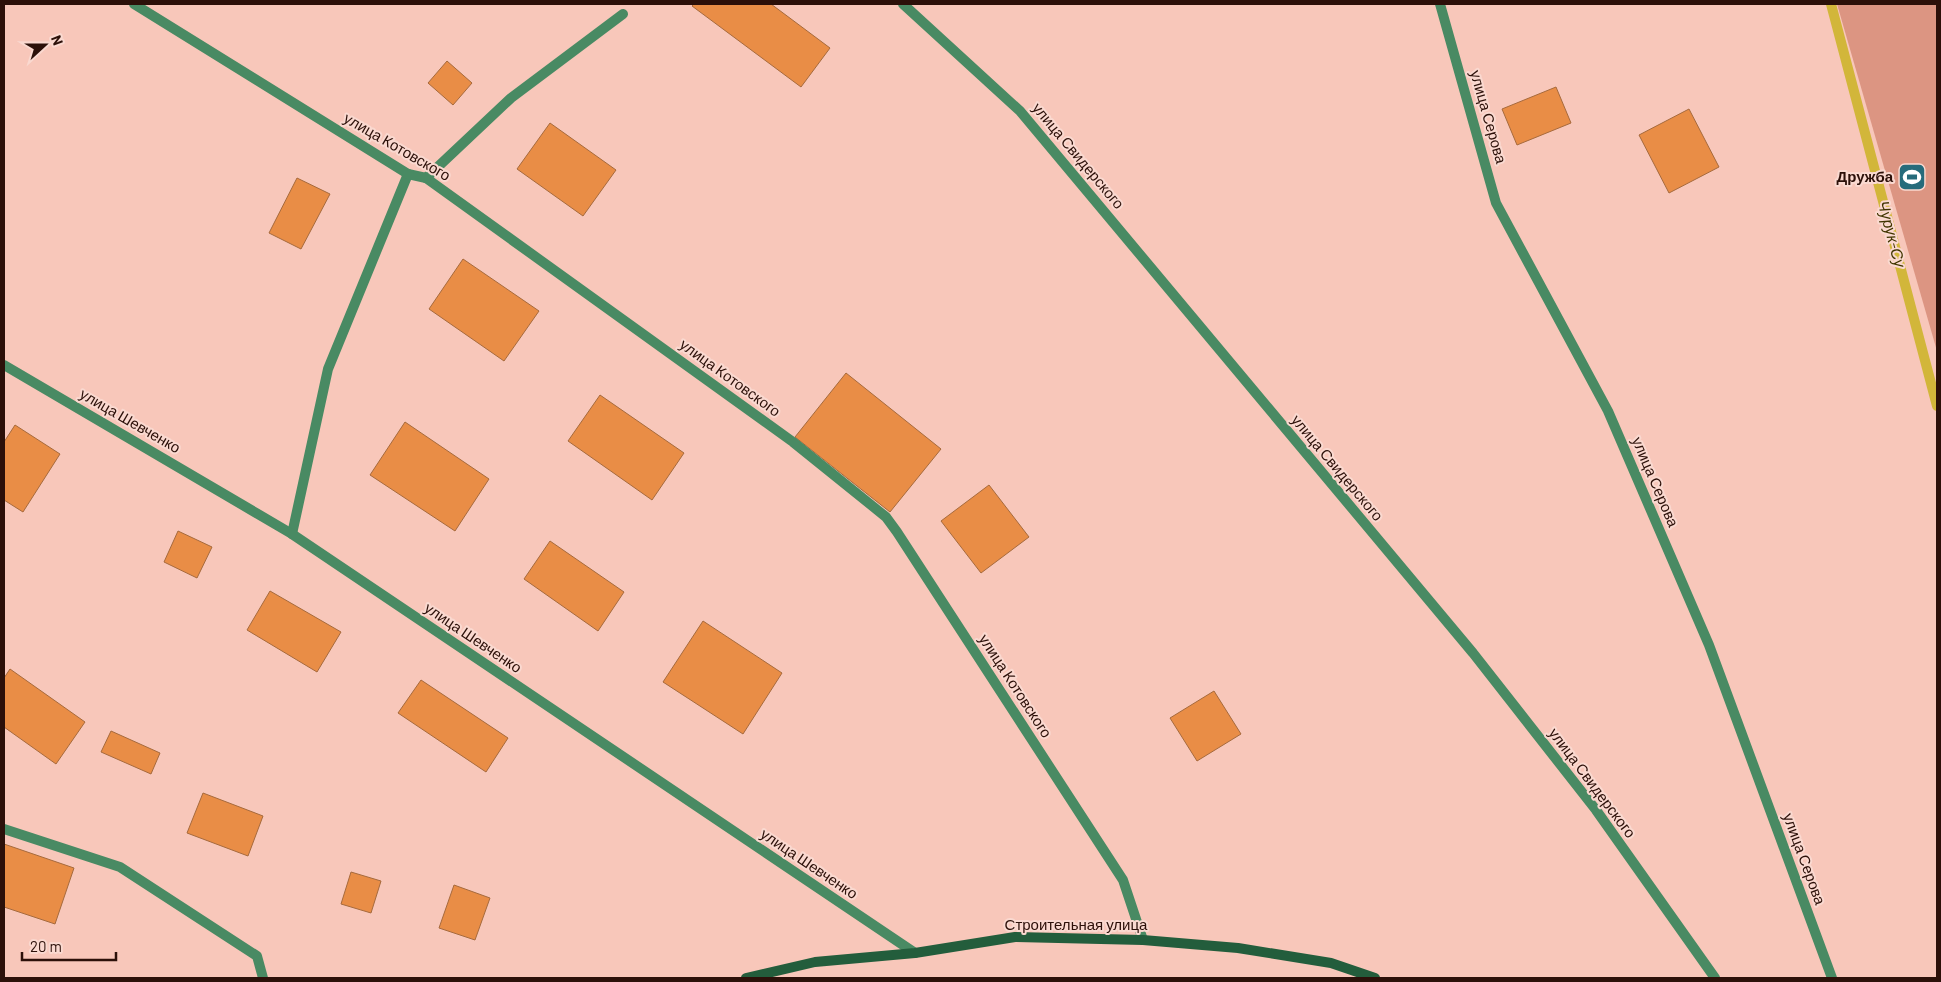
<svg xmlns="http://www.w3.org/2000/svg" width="1941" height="982" font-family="Barlow,sans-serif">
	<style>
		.green { fill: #dc9582 }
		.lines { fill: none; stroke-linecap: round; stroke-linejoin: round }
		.stream { stroke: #d2b63a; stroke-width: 10 }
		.building { fill: #e98d46; stroke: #a66a3d }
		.service { stroke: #498a63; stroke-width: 10 }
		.minor { stroke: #498a63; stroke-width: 10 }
		.secondary { stroke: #235d3c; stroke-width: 10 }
		.labels { text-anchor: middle; stroke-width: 4; stroke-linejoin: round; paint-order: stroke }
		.street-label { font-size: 15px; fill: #2c1009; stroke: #fad9d0 }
		.poi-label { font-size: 15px; font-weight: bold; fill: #2c1009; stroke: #fad9d0; text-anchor: end }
		.water-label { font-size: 16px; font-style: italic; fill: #403500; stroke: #fad9d0 }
	</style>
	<rect width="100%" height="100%" fill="#f8c7ba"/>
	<path class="green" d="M1837,4H1937V351Z"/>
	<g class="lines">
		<path class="stream" d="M1831,4L1937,406"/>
	</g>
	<path class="building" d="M694,4H771L830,48L801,87L692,6Z
		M447,61L472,83L453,105L428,83Z
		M1556,87L1571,123L1517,145L1502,109Z
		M1689,109L1719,167L1669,193L1639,135Z
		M550,123L616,170L583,216L517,169Z
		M297,178L330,194L301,249L269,233Z
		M463,259L539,311L504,361L429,309Z
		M846,373L941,449L890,512L795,437Z
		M600,395L684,453L652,500L568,441Z
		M405,422L489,479L455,531L370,475Z
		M15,425L60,454L23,512L4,500V442Z
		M989,485L1029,537L981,573L941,521Z
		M178,531L212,547L197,578L164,562Z
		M550,541L624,592L598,631L524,579Z
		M270,591L341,632L317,672L247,630Z
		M703,621L782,673L743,734L663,682Z
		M10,669L85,722L56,764L4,727V678Z
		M421,680L508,738L486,772L398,713Z
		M1214,691L1241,734L1197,761L1170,718Z
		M111,731L160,753L151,774L101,752Z
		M203,793L263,816L248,856L187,833Z
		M4,844L74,868L55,924L4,907Z
		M351,872L381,881L371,913L341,904Z
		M454,885L490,898L475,940L439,928Z"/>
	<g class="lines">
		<path class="service" d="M426,178L511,98L623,14
			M292,534L328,369L408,174
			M4,829L120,867L257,956L263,978"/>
		<path class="minor" d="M134,4L408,174L426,178L793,442L886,517L897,532L1123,880L1143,940
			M903,4L1020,111L1473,653L1596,810L1715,978
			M1440,4L1496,203L1608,411L1709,645L1832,978
			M4,365L292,534L915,953"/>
		<path class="secondary" d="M746,978L815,962L915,953L1015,937L1143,940L1238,948L1331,963L1375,978"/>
	</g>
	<defs>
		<g id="stadium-square" transform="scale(1.4375)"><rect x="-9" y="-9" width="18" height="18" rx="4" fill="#266b7b" stroke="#fad9d0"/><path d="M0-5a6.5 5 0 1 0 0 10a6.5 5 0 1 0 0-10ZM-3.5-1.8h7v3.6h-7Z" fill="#fff"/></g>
	</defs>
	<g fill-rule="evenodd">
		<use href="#stadium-square" x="1912" y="177"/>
	</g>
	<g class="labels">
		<g class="street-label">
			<text transform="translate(1488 117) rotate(74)" y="5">улица Серова</text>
			<text transform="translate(397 147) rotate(30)" y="5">улица Котовского</text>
			<text transform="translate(1078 156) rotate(50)" y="5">улица Свидерского</text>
			<text transform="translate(730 378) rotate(36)" y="5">улица Котовского</text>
			<text transform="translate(130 421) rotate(30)" y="5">улица Шевченко</text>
			<text transform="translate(1337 468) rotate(50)" y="5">улица Свидерского</text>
			<text transform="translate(1655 482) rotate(67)" y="5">улица Серова</text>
			<text transform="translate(473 638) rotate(34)" y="5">улица Шевченко</text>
			<text transform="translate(1015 686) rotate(57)" y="5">улица Котовского</text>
			<text transform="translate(1592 783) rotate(53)" y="5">улица Свидерского</text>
			<text transform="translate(1804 859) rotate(70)" y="5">улица Серова</text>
			<text transform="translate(809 864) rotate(34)" y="5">улица Шевченко</text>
			<text x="1076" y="930">Строительная улица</text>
		</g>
		<g class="poi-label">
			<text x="1893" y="182">Дружба</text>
		</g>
		<g class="water-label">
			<text transform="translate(1892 234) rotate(75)" y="6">Чурук-Су</text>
		</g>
	</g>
	<rect width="1941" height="982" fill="none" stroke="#2c1009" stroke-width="10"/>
	<g transform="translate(45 45) rotate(69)" stroke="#fad9d0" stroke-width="4" paint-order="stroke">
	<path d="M0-4L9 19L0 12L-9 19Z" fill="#2c1009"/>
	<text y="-8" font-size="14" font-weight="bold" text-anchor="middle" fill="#2c1009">N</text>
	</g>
	<path d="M22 952v8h94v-8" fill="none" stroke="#2c1009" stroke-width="2.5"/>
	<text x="30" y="952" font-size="15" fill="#2c1009" stroke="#fad9d0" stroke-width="4" paint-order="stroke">20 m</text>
</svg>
